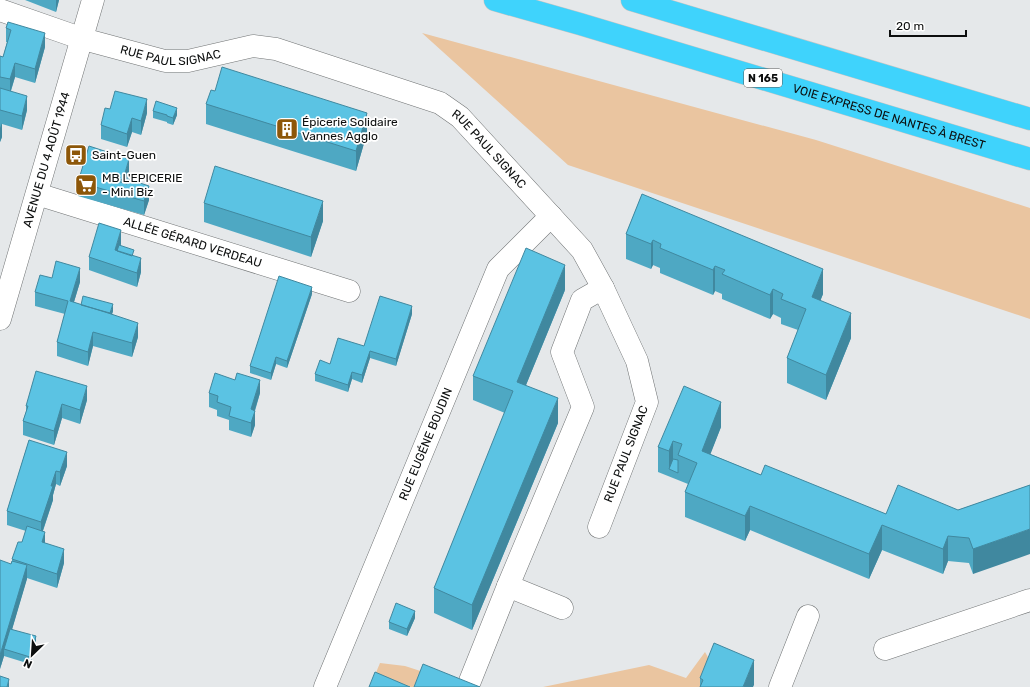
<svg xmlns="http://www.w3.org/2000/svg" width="1030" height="687" font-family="Rubik,sans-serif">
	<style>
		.green { fill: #eac5a0 }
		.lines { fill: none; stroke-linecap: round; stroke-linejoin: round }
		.minor-casing { stroke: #717475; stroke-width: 23 }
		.highway-casing { stroke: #c5c5c5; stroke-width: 23 }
		.minor { stroke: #fff; stroke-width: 22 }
		.highway { stroke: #3fd3fc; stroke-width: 22 }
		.wall { fill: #4ea8c3 }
		.shaded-wall { fill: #40889f }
		.building { fill: #5bc3e3; stroke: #40889f }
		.labels { text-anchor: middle; stroke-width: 3.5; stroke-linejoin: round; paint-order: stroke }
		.shield { fill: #fff; stroke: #555656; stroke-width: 1 }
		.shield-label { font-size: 11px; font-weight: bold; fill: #0c0e0e }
		.street-label { font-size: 12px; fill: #0c0e0e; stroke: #fff }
		.poi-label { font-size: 12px; fill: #0c0e0e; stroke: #fff; text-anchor: start }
	</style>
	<rect width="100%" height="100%" fill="#e5e8ea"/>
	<path class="green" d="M422,33L816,140L1030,208V319L568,165Z
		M705,652L714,668L705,687H543L649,665L686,678Z
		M380,663L405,666L470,687H370Z"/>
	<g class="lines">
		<g class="minor-casing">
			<g id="minor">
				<path id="s1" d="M0,10L83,39L165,61H188L253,46L276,49L440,103L460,117L582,250L603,288L637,361L647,402L599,527"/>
				<path id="s2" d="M37,194L349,291"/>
				<path id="s3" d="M0,319L93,0"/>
				<path d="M562,608L508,586L583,407L562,352L582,300L603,288"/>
				<path d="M885,649L1030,600"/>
				<path d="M470,681L508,586"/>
				<path id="s4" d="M325,687L498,269L551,216"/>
				<path d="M780,687L808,616"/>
			</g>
		</g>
		<g class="highway-casing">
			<g id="highway">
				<path id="s5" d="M495,0L580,24L1030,159"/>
				<path d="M632,0L1030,119"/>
			</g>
		</g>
		<use href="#minor" class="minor"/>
		<use href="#highway" class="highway"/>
	</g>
	<path class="wall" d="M25,0H59L56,12Z
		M8,22L45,47L35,83L15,77L11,91L27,110L22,130L2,124V137L0,142V56L3,57L7,42H6V28Z
		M206,104L367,133L356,171L206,124Z
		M110,109L147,113L141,135L132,132L127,147L101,139V125Z
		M153,111L177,115L173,125L167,123V122L153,118Z
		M129,173L126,184L149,200L144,215L78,196V182Z
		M642,194L823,294L820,301L851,338L826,400L787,383V358L798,330L781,324V318L773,314L770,319L722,299V294L715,291L713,295L660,273V268L653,265L651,269L626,259V234Z
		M204,203L323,221L311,257L204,222Z
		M121,244V246L134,256L141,272L137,287L89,270V257Z
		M52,278L80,282L74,302L81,305L113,311L112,314L138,337L132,357L93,346L88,366L57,356V342L65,314L35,306V292Z
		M565,290L526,385L558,423L472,630L434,613V588L505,413L473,400V376Z
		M312,294L287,368L276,364L271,380L250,373V366Z
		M412,314L396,366L370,358L362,383L352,379L348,392L315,381V374L330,364L364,346Z
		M209,393H260L255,411V425L251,437L229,430V420L217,416V410L209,407Z
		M87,400L80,424L62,418L54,445L23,435V421L26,412V406Z
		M721,402V427L710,454L761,475L886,514L958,510L1030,485L973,574L969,563L948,561L943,574L882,550L869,579L750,530L745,541L685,517V492L688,484L658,472V447Z
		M29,440L67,466L60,486L56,484L53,495V500L43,531L45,543L64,563L57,588L27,578L12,629L36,644L30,664L4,656L0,669L11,564L12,561V559L22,542L26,531L7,525V511Z
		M415,618L407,636L389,629V622Z
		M700,678L754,685L700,687Z"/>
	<path class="shaded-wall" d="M56,0H59L56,12Z
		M45,33V47L35,83V69Z
		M15,63V77L10,93V79Z
		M27,96V110L22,130V116Z
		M147,99V113L141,135V121Z
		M177,108V115L173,125V118Z
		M367,113V133L356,171V151Z
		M132,118V132L127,147V134Z
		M2,123V137L0,142V128Z
		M129,159V173L123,194V180Z
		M149,186V200L144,215V201Z
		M323,201V221L311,257V237Z
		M121,230V244L117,257L115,250Z
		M653,240V265L651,269V244Z
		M141,258V272L137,287V273Z
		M565,265V290L517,407V382Z
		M715,266V291L713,295V270Z
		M80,268V282L70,315V301Z
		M823,269V294L812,322V297Z
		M312,287V294L287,368V361Z
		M773,289V314L770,319V295Z
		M113,304V311L108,327V320Z
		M412,306V314L396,366V359Z
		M851,313V338L826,400V375Z
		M138,323V337L132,357V343Z
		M93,332V346L88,366V352Z
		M370,351V358L362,383V375Z
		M276,357V364L271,380V373Z
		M352,372V379L348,392V385Z
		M260,380V393L252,419L255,411V425L251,437V409Z
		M87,386V400L80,424V410Z
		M558,398V423L472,630V605Z
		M721,402V427L702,476V451Z
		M62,404V418L54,445V431Z
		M673,441V466L669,469V451Z
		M67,452V466L60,486V472Z
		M56,471V484L53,495V500L41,536V522L51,486Z
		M750,506V530L745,541V516Z
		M882,525V550L869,579V554Z
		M1030,529V554L973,574V549Z
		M45,532V546L42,542Z
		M948,536V561L943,574V549Z
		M64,549V563L57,588V574Z
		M27,565V579L6,650L4,649V656L0,669V655Z
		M415,611V618L407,636V629Z
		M36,636V644L30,664V657Z
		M754,660V685L753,687H743Z
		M9,679V687H7Z"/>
	<path class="building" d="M8,22L45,33L35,69L15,63L10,79L0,77V56L3,57L11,30L6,28Z
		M222,67L367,113L356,151L206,104L211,90L215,91Z
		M0,88L27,96L22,116L0,110Z
		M115,91L147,99L141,121L132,118L127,134L101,125L105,108L110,109Z
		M156,101L177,108L173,118L167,116V115L153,111Z
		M89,146L129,159L123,180L115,178L114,180L127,184L128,179L149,186L144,201L78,182Z
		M215,166L323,201L311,237L204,203Z
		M642,194L823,269L812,297L851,313L826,375L787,358L806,309L781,299L783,294L773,289L770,295L722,274L725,270L715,266L713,270L660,248L661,244L653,240L651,244L626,234Z
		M99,223L121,230L115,250L141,258L137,273L89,257Z
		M119,245L134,250L132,256L117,251Z
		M526,248L565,265L517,382L558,398L472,605L434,588L513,391L473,376Z
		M56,261L80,268L70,301L108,313L138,323L132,343L93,332L88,352L57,342L68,301L35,292L40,275L52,278Z
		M279,276L312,287L287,361L276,357L271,373L250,366Z
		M83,296L113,304L110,313L81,305Z
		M380,296L412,306L396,359L370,351L362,375L352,372L348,385L315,374L320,360L330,364L338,338L364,346Z
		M36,371L87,386L80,410L62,404L54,431L23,421L28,406H26Z
		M215,373L235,380L237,373L260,380L251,409L255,411L251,423L229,416L231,407L217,402L218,396L209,393Z
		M684,386L721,402L702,451L761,475L765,465L886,514L898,485L958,510L1030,485V529L973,549L969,538L948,536L943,549L882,525L869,554L750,506L745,516L685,492L697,463L678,455L682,444L673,441L669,451L658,447Z
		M29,440L67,452L60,472L56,471L51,486H53L41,522L7,511Z
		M673,459L678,460V473L669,469Z
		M27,526L45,532L42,542L64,549L57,574L12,559L18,542H22Z
		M0,560L11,564L12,561L27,565L0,655Z
		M396,603L415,611L407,629L389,622Z
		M10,629L36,636L30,657L4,649Z
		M714,643L754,660L743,687H700L703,680L700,678Z
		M423,664L480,687H414Z
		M375,672L410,687H369Z
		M0,676L9,679L7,687H0Z"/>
	<defs>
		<g id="building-square" transform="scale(1.15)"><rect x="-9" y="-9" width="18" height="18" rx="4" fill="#8d5709" stroke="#fff"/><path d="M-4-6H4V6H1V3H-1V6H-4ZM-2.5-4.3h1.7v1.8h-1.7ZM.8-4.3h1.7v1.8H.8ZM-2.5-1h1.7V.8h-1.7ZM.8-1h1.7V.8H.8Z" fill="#fff"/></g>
		<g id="bus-square" transform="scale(1.15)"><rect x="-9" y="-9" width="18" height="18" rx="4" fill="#8d5709" stroke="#fff"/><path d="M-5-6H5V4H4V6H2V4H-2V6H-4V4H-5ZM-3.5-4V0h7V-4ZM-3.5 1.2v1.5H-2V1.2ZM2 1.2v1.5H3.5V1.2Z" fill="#fff"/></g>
		<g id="supermarket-square" transform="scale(1.15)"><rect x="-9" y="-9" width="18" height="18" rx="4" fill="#8d5709" stroke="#fff"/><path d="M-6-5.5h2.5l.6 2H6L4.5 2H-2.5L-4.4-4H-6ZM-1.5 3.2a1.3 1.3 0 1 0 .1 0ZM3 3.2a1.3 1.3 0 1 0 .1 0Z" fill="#fff"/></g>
	</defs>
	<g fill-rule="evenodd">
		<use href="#building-square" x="287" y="129"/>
		<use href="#bus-square" x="76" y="155"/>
		<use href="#supermarket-square" x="86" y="185"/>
	</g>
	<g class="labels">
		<rect class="shield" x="744" y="69" width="38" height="18" rx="3"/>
		<g class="shield-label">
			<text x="763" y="82">N 165</text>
		</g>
		<g class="street-label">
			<text dy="4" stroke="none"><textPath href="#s1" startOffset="178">RUE PAUL SIGNAC</textPath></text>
			<text dy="4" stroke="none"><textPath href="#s5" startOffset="411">VOIE EXPRESS DE NANTES À BREST</textPath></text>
			<text dy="4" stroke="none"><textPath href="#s1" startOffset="526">RUE PAUL SIGNAC</textPath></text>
			<text dy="4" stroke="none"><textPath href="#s3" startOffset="166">AVENUE DU 4 AOÛT 1944</textPath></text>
			<text dy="4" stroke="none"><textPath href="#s2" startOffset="163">ALLÉE GÉRARD VERDEAU</textPath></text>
			<text dy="4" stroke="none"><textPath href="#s4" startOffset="263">RUE EUGÉNE BOUDIN</textPath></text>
			<text transform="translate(626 454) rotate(-69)" y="4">RUE PAUL SIGNAC</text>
		</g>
		<g class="poi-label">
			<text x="302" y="126">Épicerie Solidaire<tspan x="302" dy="14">Vannes Agglo</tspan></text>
			<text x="92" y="159">Saint-Guen</text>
			<text x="102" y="182">MB L'EPICERIE<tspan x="102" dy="14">- Mini Biz</tspan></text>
		</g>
	</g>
	<g transform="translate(32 655) rotate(205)" stroke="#ffffff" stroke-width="3" paint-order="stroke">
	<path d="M0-3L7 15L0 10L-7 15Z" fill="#0c0e0e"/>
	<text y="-6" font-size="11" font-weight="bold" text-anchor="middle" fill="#0c0e0e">N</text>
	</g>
	<path d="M890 30v6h76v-6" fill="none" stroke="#0c0e0e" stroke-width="2"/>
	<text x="896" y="30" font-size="12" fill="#0c0e0e" stroke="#ffffff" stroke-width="3" paint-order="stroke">20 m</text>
</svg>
